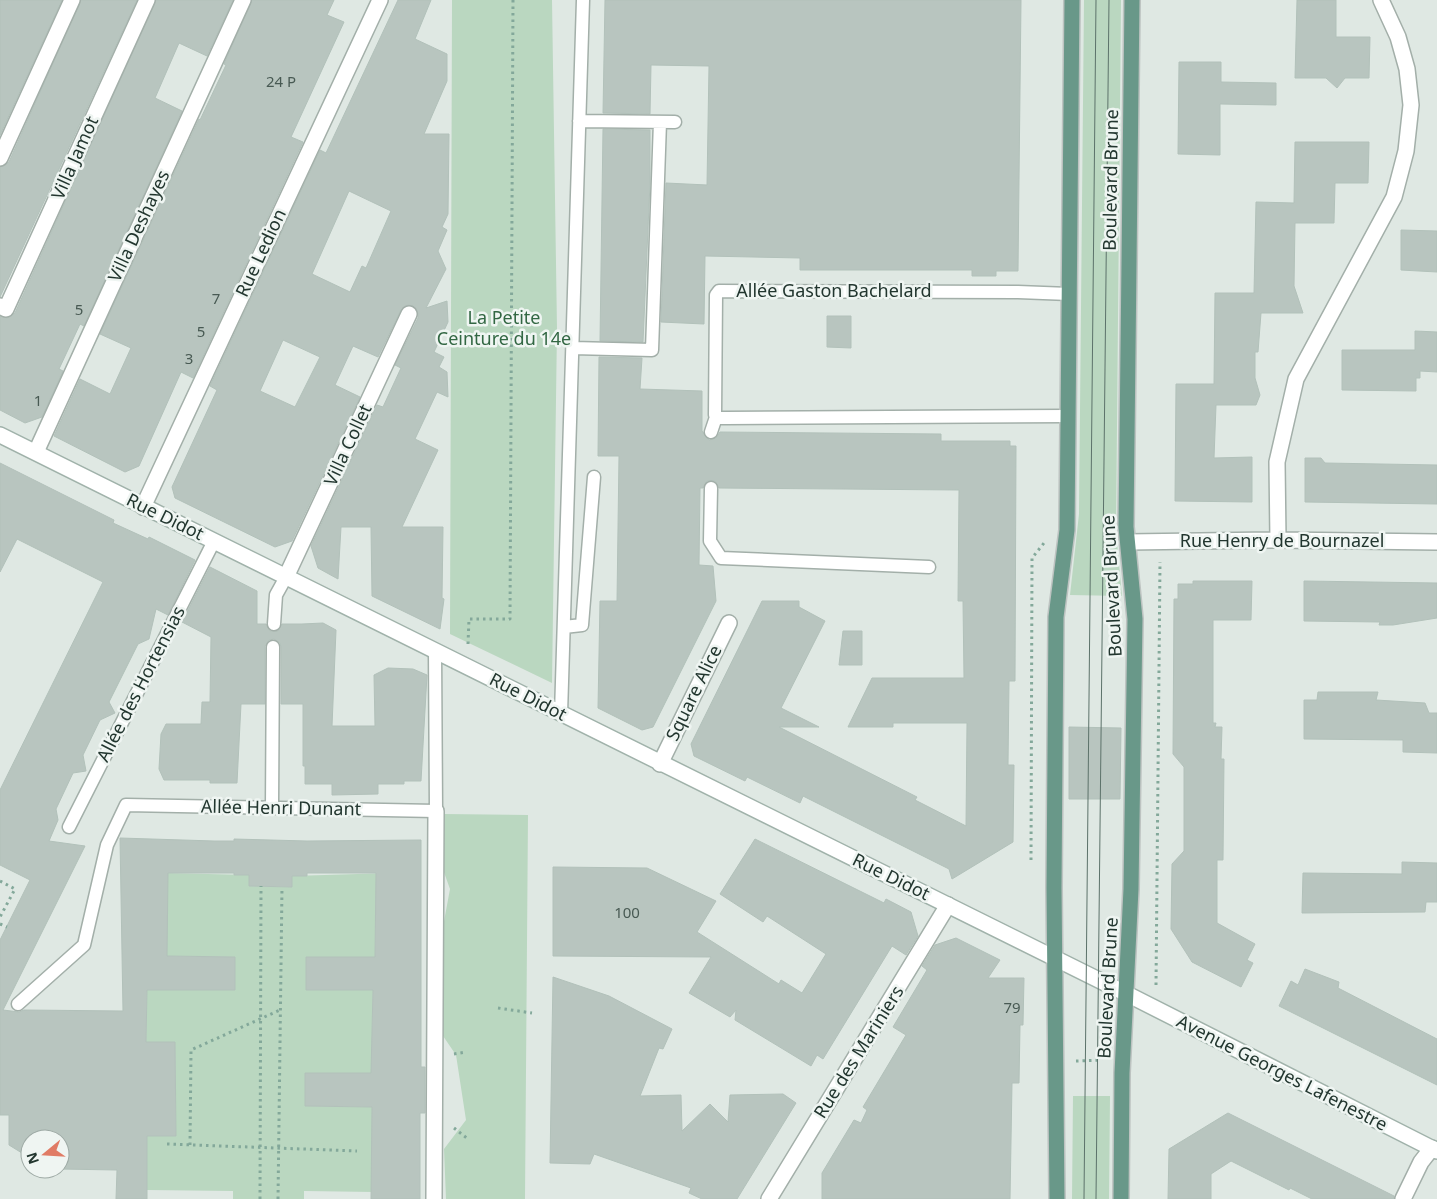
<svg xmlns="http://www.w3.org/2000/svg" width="1437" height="1199" font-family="'Noto Sans',sans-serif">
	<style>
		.green { fill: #bad7c0 }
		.building { fill: #b8c5bf; stroke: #b2c1ba; fill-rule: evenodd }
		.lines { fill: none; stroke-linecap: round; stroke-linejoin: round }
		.lane-casing { stroke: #a3afa9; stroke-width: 15 }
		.street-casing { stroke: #a3afa9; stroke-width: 18 }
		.secondary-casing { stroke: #a0b2aa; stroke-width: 18 }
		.primary-casing { stroke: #bdc3c1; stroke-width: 18 }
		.path { stroke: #83a89a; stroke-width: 3; stroke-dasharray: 2.5 4; stroke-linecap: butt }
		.lane { stroke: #fff; stroke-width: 12 }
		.street { stroke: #fff; stroke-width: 15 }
		.secondary { stroke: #fff; stroke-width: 15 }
		.primary { stroke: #699889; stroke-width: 15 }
		.tram { stroke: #5c726a; stroke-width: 1 }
		.labels { text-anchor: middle; stroke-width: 5; stroke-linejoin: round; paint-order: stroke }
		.number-label { font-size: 15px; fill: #485a53 }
		.street-label { font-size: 18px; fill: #22362f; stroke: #eff5f2 }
		.park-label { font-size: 18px; fill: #326743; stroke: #eff5f2 }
	</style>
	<rect width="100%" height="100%" fill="#dfe8e3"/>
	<path class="green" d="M452,0H552L557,329L552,683L450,634Z
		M1084,0H1121L1116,532L1122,596L1070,595L1079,514Z
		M443,814L528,815L525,1199H446L444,1149L466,1120L456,1055L441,1033L442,932L450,889L441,864Z
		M167,873L249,875V886L292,887V876L390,873L376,892L375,957L306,958V990H373L372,1057L376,1074L306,1073L305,1106L375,1107L374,1192L304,1191V1199H233V1191L147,1190V1136L176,1135L175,1042H146L147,990H235V957L166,956Z
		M1073,1096H1110L1109,1199H1072Z"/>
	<path class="building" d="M0,0H62L0,135Z
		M81,0H137L0,297V167L9,162Z
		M156,0H233L207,56L179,43L155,98L182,111L84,326L80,324L59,369L63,371L42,417L25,423L0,410V316L7,318L15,313Z
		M252,0H334L327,15L344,22L291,137L303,142L193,378L181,372L139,466L125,472L54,436L80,379L110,394L131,348L100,334L199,119L200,120L226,65L224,64Z
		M398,0H431L415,39L447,54V81L424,134H449L448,214L442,227L447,230L438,251L446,269L426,308L447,301L448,322L434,352L444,357L439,367L447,372L448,397L437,392L415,439L438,450L402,527H443L442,598L444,599L440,629L372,596L371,527H341L338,579L318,568L311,546L377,405L383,407L401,368L395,365L418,318V313L413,306L408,305L401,310L378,357L353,346L335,385L360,397L292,541L275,547L175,498L172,487L217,390L210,386L320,150L326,153ZM349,191L391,211L366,268L362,266L350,292L312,274ZM283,340L320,357L295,407L260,391Z
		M605,0H1021L1018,271H996V276H972V270H800V258L705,256L704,324L661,322L666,183L707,185L709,66L651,65L650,114L603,113Z
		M1297,0H1336V37H1370L1369,78H1345L1337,88L1326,78H1295Z
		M1179,62H1221V82L1276,83V105L1220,104V155L1178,154Z
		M603,129L650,130V183L643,342L600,341Z
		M1295,142H1369L1368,183H1335L1334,223H1295L1294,286L1303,313H1261L1258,352H1255V378L1260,395L1256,405H1216L1214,458L1252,457V502L1175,501L1176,384H1214L1215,293H1254L1256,202L1294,203Z
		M1401,230L1437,231V272L1401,270Z
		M827,316H851V348L827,347Z
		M1415,331L1437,332V372L1420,371V378H1416V391L1342,390V350H1415Z
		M599,357L642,358L640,389L702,391V431L709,440L716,438L720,432L941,434V441H1010V446H1016L1015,681H1009L1008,765H1014L1013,842L952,879L949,869L803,796L800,803L747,777L745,781L694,756L691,744L762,601H799V607L825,621L781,708L819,727H779L917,797L915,800L966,826L967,723H893V727H848L872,678H964L963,601H958L959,490L719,488L715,481H707L703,488H700L699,565L713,566L716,601L653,727L642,730L598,708L600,601H617L619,456H598Z
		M1305,458H1321L1325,463L1437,465V504L1305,502Z
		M0,463L114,520L113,523L148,539L149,537L195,560L168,615L156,609L149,639L138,644L109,702L115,713L100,720L83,755L86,771L73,773L56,809L58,820L49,841L85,846L3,1010L19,1012L24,1010L123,1011L120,838L214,841H234V839L307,841L421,840V1067H425V1113H420V1199H371L372,1107L305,1106V1073H371L373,990H306V957H375L376,873H307V876H292V887L249,886V875H234V873H168L167,956L235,957V990H147L146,1042H175L176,1136H147V1199H116L117,1170L60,1169V1139H30V1158L9,1145V1115H0V940L30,880L0,865V790L103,582L17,539L0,572Z
		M210,567L257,591V624H266L270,631H278L282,624H302L323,623L336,630L332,726H375L374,675L388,668L413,669L427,675L421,781H404V784H378V794L332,795V784H305V766H303V704H281V647L280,643L274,639L269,640L265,646V704H241L237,783H210V780H164L159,769L161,734L166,724H201L202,702H210L211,637L182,622Z
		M1193,581H1252L1251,620H1213V723H1216L1215,727H1222L1221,759H1224L1223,860H1217V923L1255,944L1247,960L1253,963L1241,987L1192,962L1171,929L1172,864L1184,851V767L1173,754L1174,599H1178V584H1193Z
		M1304,581L1437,583V618L1393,625H1379L1380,622L1304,621Z
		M843,631H862V665H839Z
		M1318,692H1378L1376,700L1425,703L1429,713H1437V753L1403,752V740L1304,739V700H1317Z
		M1069,727L1121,728L1120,799H1069Z
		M755,839L884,903L886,899L911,912L918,936L906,955L892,946L823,1059L817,1055L811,1066L735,1020L736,1010L730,1017L689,993L711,957L553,956V867L647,868L716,901L697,932L779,984L781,980L802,993L826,954L767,916L763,922L720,894Z
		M1402,862L1437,863V902H1426L1425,912L1302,913L1303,873L1402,874Z
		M956,938L1000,960L988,978H1024L1023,1025H1020L1019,1083H1012L1010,1199H822V1173L854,1120L861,1123L867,1110L863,1107L906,1035L893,1027L927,970L922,966L935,945Z
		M1305,969L1339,982L1338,988L1437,1039V1085L1279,1006L1291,981L1298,985Z
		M553,977L609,996L672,1029L663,1049L659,1048L640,1096L681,1095L682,1131L710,1104L728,1122L730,1095L783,1094L796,1103L737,1199H702L689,1193L691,1188L594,1154L590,1164L550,1163Z
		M1228,1113L1394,1196V1199H1312L1290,1188L1289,1190L1231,1161L1211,1174V1199H1168L1169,1149Z"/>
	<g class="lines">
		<g class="lane-casing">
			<path id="lane" d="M579,121L675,122
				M573,348L652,350L660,122
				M1067,416L726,418H718L715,415L716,295L719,291L1018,292L1069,294
				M711,432L716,417
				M711,488L710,541L721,558L929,567
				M274,624L276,595L286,577
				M564,627L582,625L594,477
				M561,714L583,0
				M272,807L273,647
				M69,827L214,541
				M18,1004L84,945L107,845L126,805L436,811L435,650"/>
		</g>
		<g class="street-casing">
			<path id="street" d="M0,158L72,0
				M0,306L6,309L147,0
				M36,452L243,0
				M143,507L380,0
				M1278,540L1277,462L1296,379L1394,197L1406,151L1411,105L1407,69L1398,37L1381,0
				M1128,542L1278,540L1437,542
				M286,577L409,314
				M660,764L729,623
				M434,1199L436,811
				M769,1199L948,905
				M1403,1199L1421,1162L1432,1148"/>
		</g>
		<g class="secondary-casing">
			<path id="secondary" d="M0,435L1127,994L1437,1151"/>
		</g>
		<g class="primary-casing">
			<path id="primary" d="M1057,1199L1054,888L1056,617L1067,530L1072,0
				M1121,1199L1122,1073L1131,889L1135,619L1126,527L1132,0"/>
		</g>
		<path class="path" d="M468,644L469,619H510L513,0
			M1031,860L1032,558L1044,543
			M0,881L15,889L0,917
			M0,924L7,927
			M1156,985L1160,562
			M498,1008L532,1013
			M454,1054L466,1052
			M1076,1061L1102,1060
			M454,1128L468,1139
			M167,1144L357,1151
			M190,1145L191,1050L280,1010
			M260,1199L261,886
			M278,1199L282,887"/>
		<use href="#lane" class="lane"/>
		<use href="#street" class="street"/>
		<use href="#secondary" class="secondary"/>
		<use href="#primary" class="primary"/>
		<path class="tram" d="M1084,1199L1096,0
			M1096,1199L1109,0"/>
	</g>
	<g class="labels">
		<g class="number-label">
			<text x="281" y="87">24 P</text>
			<text x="216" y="304">7</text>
			<text x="79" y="315">5</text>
			<text x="201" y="337">5</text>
			<text x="189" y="364">3</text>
			<text x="38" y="406">1</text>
			<text x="627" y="918">100</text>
			<text x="1012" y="1013">79</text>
		</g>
		<g class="street-label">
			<text transform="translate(75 158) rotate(-66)" y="6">Villa Jamot</text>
			<text transform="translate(1111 180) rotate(-89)" y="6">Boulevard Brune</text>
			<text transform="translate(139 226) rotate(-65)" y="6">Villa Deshayes</text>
			<text transform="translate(261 253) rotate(-65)" y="6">Rue Ledion</text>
			<text x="834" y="297">Allée Gaston Bachelard</text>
			<text transform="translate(348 445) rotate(-65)" y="6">Villa Collet</text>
			<text transform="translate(165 517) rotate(26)" y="6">Rue Didot</text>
			<text x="1282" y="547">Rue Henry de Bournazel</text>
			<text transform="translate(1112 586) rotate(-93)" y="6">Boulevard Brune</text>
			<text transform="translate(141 684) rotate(-63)" y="6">Allée des Hortensias</text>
			<text transform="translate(694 693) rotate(-64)" y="6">Square Alice</text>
			<text transform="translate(528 697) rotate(27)" y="6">Rue Didot</text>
			<text transform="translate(281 808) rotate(1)" y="6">Allée Henri Dunant</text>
			<text transform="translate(891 877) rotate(26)" y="6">Rue Didot</text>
			<text transform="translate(1108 988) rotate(-87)" y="6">Boulevard Brune</text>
			<text transform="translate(859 1052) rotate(-58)" y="6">Rue des Mariniers</text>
			<text transform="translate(1282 1073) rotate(27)" y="6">Avenue Georges Lafenestre</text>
		</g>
		<g class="park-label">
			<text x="504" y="324">La Petite<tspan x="504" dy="21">Ceinture du 14e</tspan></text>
		</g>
	</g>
	<g transform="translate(45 1154) rotate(252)"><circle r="24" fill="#eff5f2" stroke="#9da9a4"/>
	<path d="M0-4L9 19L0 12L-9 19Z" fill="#e07b65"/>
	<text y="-8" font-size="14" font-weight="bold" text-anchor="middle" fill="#22362f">N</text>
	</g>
</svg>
